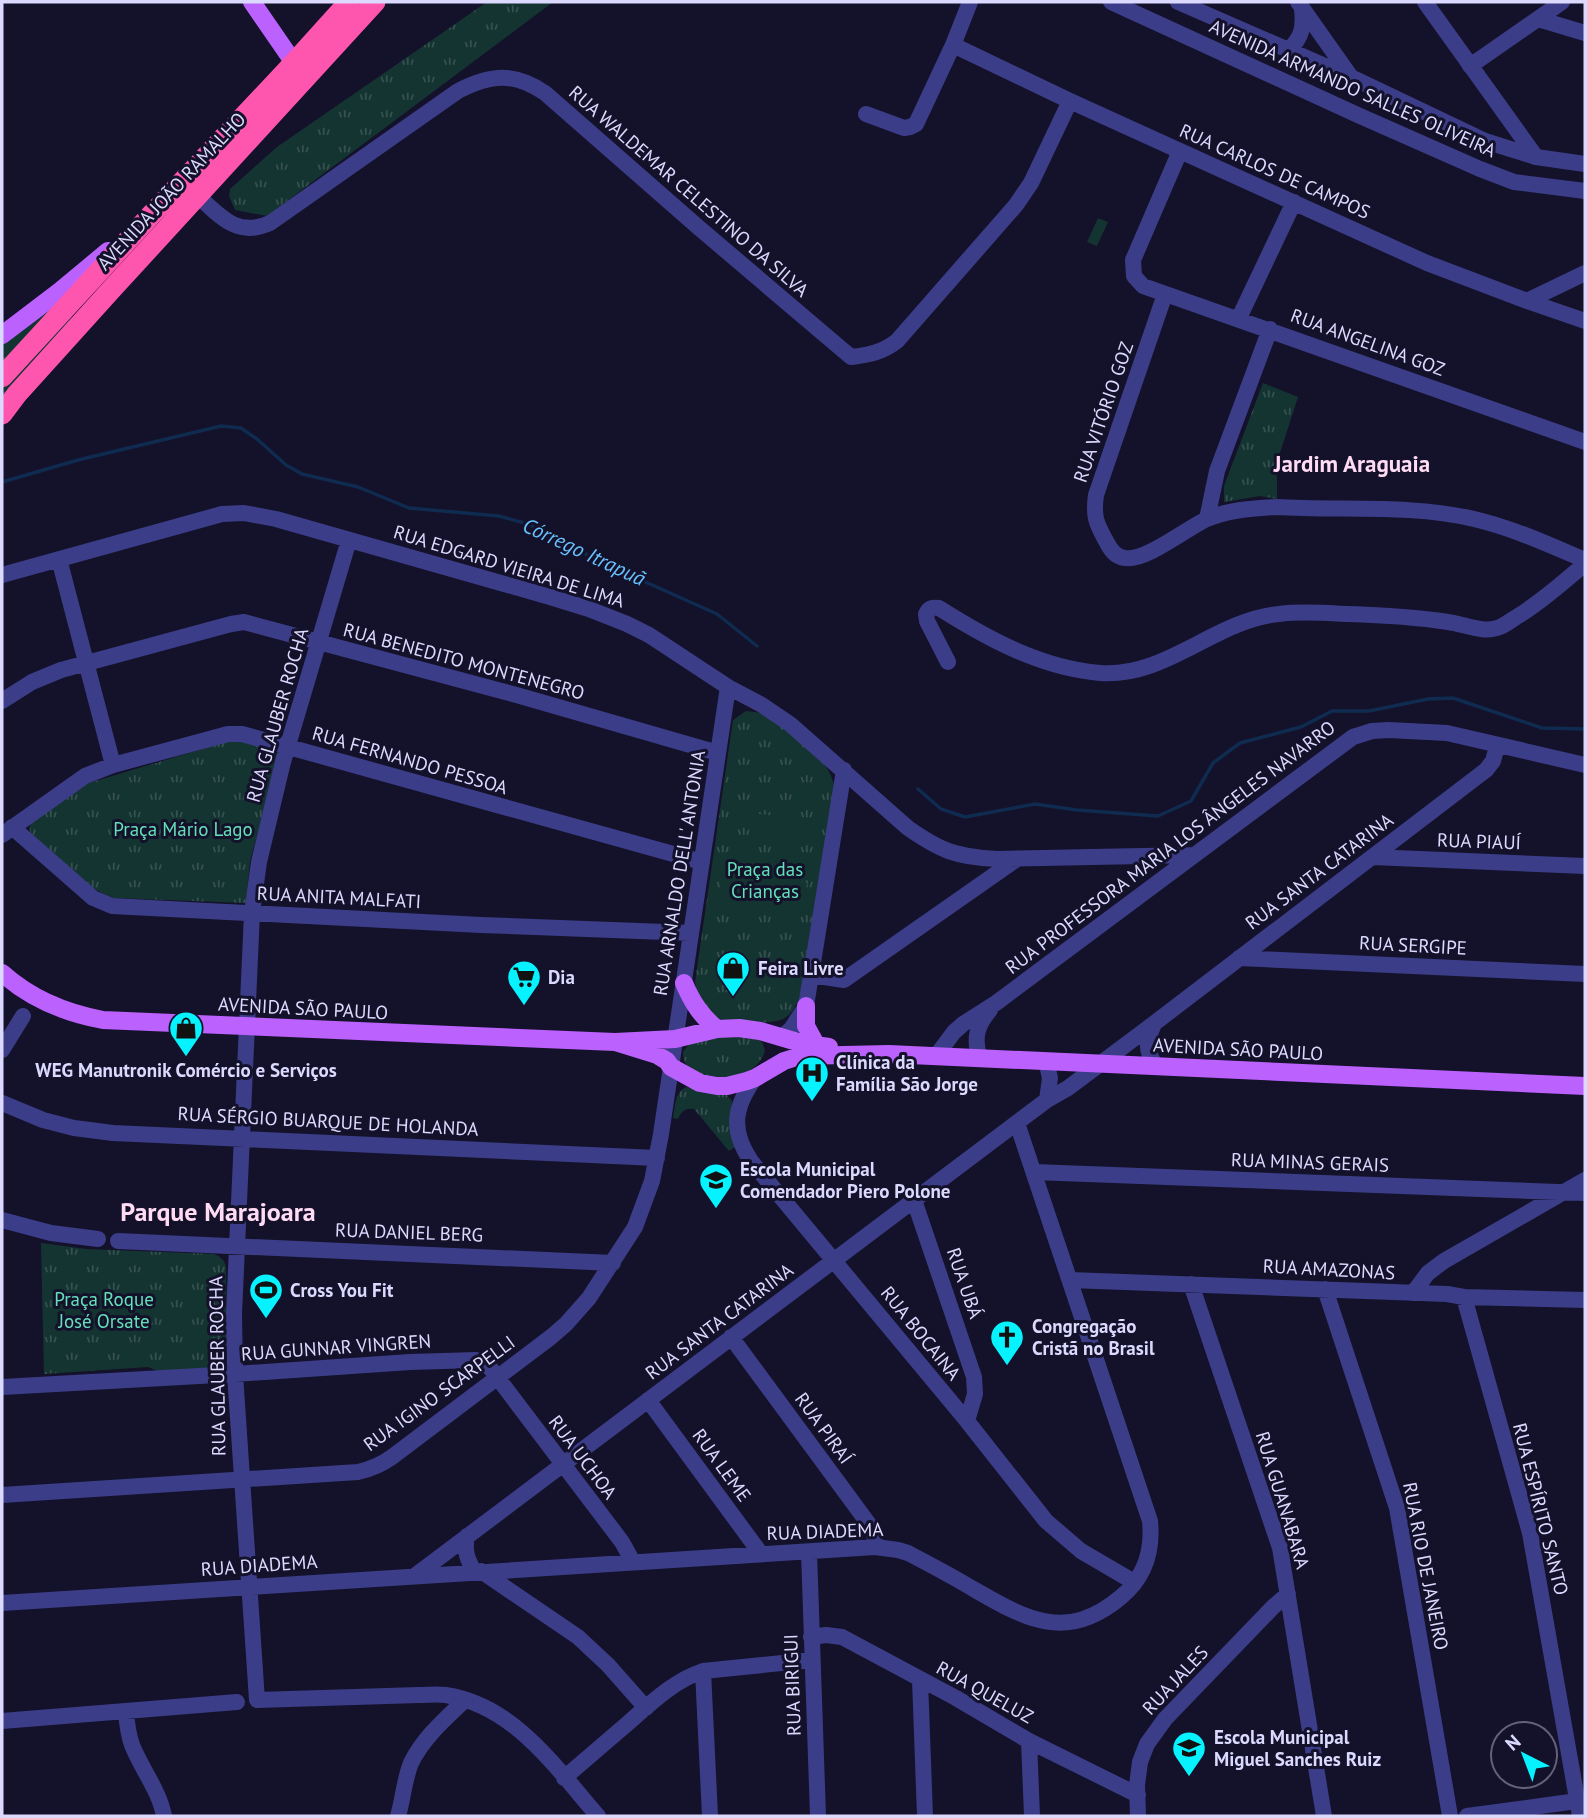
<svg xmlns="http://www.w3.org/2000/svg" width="1587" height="1818" font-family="'PT Sans',sans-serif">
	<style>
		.grass { fill: url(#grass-tufts) }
		.garden { fill: #143431 }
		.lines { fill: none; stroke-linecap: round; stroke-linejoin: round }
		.stream { stroke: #0f2b4f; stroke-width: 3.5 }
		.minor { stroke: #3c3d88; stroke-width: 16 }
		.major { stroke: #bb61fe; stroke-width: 18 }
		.highway { stroke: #fe55af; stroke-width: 21 }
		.labels { text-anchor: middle; stroke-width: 6; stroke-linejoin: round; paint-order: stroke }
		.street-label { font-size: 19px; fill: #dcd9ff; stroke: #14112a }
		.park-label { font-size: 19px; fill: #64e0bb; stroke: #14112a }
		.poi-label { font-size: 19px; font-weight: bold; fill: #dcd9ff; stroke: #14112a; text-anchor: start }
		.water-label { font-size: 21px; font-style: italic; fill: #68c1fe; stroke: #14112a }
		.quarter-label { font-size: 23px; font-weight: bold; fill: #ffdbf4; stroke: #14112a }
		.district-label { font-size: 26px; font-weight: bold; fill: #ffdbf4; stroke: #14112a }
	</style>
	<defs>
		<pattern id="grass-tufts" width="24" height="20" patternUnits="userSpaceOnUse" patternTransform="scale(1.75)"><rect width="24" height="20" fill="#143431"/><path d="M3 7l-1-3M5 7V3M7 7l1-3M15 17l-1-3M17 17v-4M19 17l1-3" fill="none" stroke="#365150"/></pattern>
	</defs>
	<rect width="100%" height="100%" fill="#14112a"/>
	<path class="grass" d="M487,2H553L267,216L235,210L229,196L230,189L277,147Z
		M47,311L74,318L2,406V345Z
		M1263,383L1298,397L1277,462V499L1260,496L1224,502V486Z
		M746,711L762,713L772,718C793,735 831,759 834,787L799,1000C795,1006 792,1014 785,1018C774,1025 725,1024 713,1017C703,1010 697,994 695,982L733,720Z
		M229,741H241L280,752L250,861L246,903L114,898C83,887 58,860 33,838C29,831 28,827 33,820L89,783Z
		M726,1036L753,1037L762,1042L765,1050C757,1087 682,1088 683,1052L689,1044Z
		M686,1087L726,1094L732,1101L735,1147L729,1151L694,1109C686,1108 681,1111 678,1119L673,1118C675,1106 675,1093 686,1087Z
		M41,1243L86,1249L214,1254C221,1257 225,1260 226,1268L227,1355L223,1364L213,1368L158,1371L148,1367L44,1374Z"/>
	<path class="garden" d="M1098,218L1108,222L1097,246L1087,242Z
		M752,813L796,819L792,847L748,841Z
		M722,871L807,883L802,915L717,904Z
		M150,1278L151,1325L125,1326L124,1279Z"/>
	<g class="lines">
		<path class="stream" d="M2,482L78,460L221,426L241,428L257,439L286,465L302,474L358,487L409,508L499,516L528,524L603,563L717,614L757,646
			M918,789L941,809L965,817L1035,804L1077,810L1158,816L1191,801L1213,763L1240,743L1301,727L1332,711H1369L1428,699L1453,698L1542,728L1585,729"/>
		<path class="minor" d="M1111,2L1360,116L1480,169L1514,182L1585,191
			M1178,2L1355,79L1485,141L1536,157L1585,164
			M1298,2L1351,77
			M1425,2L1536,157
			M1538,19L1585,33
			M953,45L1070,101L1427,263L1527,301L1585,321
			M1289,50C1302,37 1304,27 1302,9
			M1470,66L1562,2
			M866,114L904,128L910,127L916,124L953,45L970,2
			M1180,151L1133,260L1134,276L1143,286L1585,442
			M198,196C220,216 237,238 270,223L458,91C491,74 514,72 545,93L698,227L851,357C869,355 883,352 897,341L1016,205L1031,183L1070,101
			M1165,294L1096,495C1093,516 1096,523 1106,541C1110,549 1115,557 1125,558C1145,562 1187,528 1207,519C1228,510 1253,508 1276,507C1342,511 1410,504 1474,519C1513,528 1549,545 1585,560
			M1527,301L1585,273
			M1239,318L1294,202
			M1207,519L1217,471L1270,329
			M349,540L283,762L259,862L252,913L234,1314L235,1374L257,1700L419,1695C428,1695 437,1694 446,1695C515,1706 555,1767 598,1816
			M59,559L113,765
			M2,575L222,514L244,513L276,519L550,597L589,609L627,624L649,635L728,687L762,705L790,724L908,828C941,851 956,857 997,859L1194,855
			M948,662L927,621L926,614C929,608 932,607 939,608C988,639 1041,668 1100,673C1166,678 1215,620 1279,614C1302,611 1325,613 1348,614C1381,615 1415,617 1448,622C1464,624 1484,634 1500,627C1507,624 1513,619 1518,616C1543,601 1563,582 1585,564
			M2,701L32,682L61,670L231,624L244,622L520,696L718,753
			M12,827L93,898L112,906L481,925L691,933
			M2,835L85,776L113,765L228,734H242L702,862
			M1372,857L1585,866
			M1239,958L1585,974
			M811,975L844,980L1017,859
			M1154,1024C1146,1042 1145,1050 1156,1066
			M781,1038L791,1029L806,1006L844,770
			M2,1050L23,1016
			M936,1056L954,1032L963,1024L996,1003L1353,737L1372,731L1389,730L1447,733L1585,765
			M980,1058C973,1039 977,1025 990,1010
			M1046,1061L1050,1078L1047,1100
			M755,1078C734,1107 730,1130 751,1161L967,1421L1046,1521L1081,1551L1134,1582
			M2,1103L43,1120L74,1128L113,1133L657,1158
			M1034,1172L1585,1193
			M914,1200L974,1377L975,1394L967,1421
			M2,1220L51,1233L98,1239
			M118,1241L613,1263
			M1070,1280L1447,1294L1464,1297L1585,1300
			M1191,1284L1280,1548L1324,1816
			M1325,1289L1397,1508L1450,1816
			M1413,1293L1428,1273L1444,1261L1585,1180
			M1464,1297L1530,1533L1580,1816
			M731,1337L868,1523L874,1531L875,1547
			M2,1387L235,1374L410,1362L476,1360L483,1362L491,1369L622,1542L633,1562
			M648,1400L761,1554
			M2,1495L358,1472C371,1469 381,1465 392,1457L551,1337L566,1324L589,1298L635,1227L652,1181L661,1134L728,687
			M467,1536C464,1550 467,1559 474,1571
			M809,1552L818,1816
			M481,1571L578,1637L608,1665L646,1708
			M416,1575L1047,1100L1068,1088L1156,1022L1486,770L1493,761L1497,746
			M2,1603L875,1547L898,1550L908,1553C929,1564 950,1575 970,1587C1024,1618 1065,1644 1121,1597C1145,1577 1153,1551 1150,1521L1017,1123
			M811,1637L826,1635L842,1637L956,1698L1029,1741L1138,1795
			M703,1671L710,1816
			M920,1680L925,1816
			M126,1712C127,1724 128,1734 132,1745C142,1770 159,1790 164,1816
			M2,1721L237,1702
			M1029,1741L1032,1816
			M564,1778C585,1760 606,1742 627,1724C650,1704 673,1681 703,1671L812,1660
			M398,1816C403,1800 404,1780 411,1763C423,1738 445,1719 465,1700
			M1138,1816L1137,1785L1140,1762L1147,1744L1165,1719L1273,1607L1288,1594
			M1467,1816L1577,1801"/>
		<path class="major" d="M252,2L294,63
			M2,335L60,291L108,251
			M2,973C31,999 65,1013 103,1020L615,1042L675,1039L717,1029L739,1028L760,1031L801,1043L829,1047
			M684,983C692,1002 701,1016 717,1029
			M806,1006V1026L817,1046
			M615,1042L657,1055L667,1061L671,1067L700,1083L717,1086H727L747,1081L755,1078L784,1061L800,1056L889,1054L1585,1086"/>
		<path class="highway" d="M2,377L151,215L294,63L349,2
			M2,414L17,394L110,291L375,2"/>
	</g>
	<defs>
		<g id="shop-pin" transform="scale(1.75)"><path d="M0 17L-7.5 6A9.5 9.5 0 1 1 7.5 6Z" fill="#06f2fe" stroke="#14112a"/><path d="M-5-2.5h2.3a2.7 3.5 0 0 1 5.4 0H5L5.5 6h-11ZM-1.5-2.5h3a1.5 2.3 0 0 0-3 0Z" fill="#111"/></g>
		<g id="supermarket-pin" transform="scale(1.75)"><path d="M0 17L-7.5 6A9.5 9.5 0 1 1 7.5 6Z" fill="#06f2fe" stroke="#14112a"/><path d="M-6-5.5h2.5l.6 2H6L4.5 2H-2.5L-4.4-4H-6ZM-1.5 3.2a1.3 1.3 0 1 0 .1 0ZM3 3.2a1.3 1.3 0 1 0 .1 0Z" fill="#111"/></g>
		<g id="hospital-pin" transform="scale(1.75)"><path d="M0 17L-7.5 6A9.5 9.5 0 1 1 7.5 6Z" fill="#06f2fe" stroke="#14112a"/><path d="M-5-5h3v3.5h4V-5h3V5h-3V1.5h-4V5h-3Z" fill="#111"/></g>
		<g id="school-pin" transform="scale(1.75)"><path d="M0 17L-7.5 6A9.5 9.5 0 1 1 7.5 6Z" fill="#06f2fe" stroke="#14112a"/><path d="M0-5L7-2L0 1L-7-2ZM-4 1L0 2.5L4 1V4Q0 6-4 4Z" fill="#111"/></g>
		<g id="stadium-pin" transform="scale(1.75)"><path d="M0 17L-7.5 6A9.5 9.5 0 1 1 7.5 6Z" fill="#06f2fe" stroke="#14112a"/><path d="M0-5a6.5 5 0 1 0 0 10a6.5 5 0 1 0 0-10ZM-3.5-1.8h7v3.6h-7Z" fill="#111"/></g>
		<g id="church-pin" transform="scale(1.75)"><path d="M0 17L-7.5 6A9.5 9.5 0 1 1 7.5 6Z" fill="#06f2fe" stroke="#14112a"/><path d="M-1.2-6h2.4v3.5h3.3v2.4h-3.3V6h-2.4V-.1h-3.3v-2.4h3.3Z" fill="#111"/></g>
	</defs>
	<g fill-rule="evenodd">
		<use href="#shop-pin" x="733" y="968"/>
		<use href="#supermarket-pin" x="524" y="977"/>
		<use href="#shop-pin" x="186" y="1028"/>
		<use href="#hospital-pin" x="812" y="1073"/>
		<use href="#school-pin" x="716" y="1180"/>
		<use href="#stadium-pin" x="266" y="1290"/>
		<use href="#church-pin" x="1007" y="1337"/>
		<use href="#school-pin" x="1189" y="1748"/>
	</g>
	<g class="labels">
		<g class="street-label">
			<text transform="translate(1353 88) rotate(24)" y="7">AVENIDA ARMANDO SALLES OLIVEIRA</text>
			<text transform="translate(1275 171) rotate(24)" y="7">RUA CARLOS DE CAMPOS</text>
			<text transform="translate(171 191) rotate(-47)" y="7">AVENIDA JOÃO RAMALHO</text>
			<text transform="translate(689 191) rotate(41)" y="7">RUA WALDEMAR CELESTINO DA SILVA</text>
			<text transform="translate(1368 342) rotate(20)" y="7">RUA ANGELINA GOZ</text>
			<text transform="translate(1103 412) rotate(-71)" y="7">RUA VITÓRIO GOZ</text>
			<text transform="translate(509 566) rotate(17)" y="7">RUA EDGARD VIEIRA DE LIMA</text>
			<text transform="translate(464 661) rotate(15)" y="7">RUA BENEDITO MONTENEGRO</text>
			<text transform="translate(277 715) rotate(-74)" y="7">RUA GLAUBER ROCHA</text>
			<text transform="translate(410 760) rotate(16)" y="7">RUA FERNANDO PESSOA</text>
			<text transform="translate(1479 841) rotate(2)" y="7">RUA PIAUÍ</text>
			<text transform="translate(1170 847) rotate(-37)" y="7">RUA PROFESSORA MARIA LOS ÂNGELES NAVARRO</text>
			<text transform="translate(1319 871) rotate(-37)" y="7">RUA SANTA CATARINA</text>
			<text transform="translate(679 873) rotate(-81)" y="7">RUA ARNALDO DELL' ANTONIA</text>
			<text transform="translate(339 897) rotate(3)" y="7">RUA ANITA MALFATI</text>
			<text transform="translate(1413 945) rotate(3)" y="7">RUA SERGIPE</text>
			<text transform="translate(303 1008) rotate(3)" y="7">AVENIDA SÃO PAULO</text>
			<text transform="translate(1238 1049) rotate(3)" y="7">AVENIDA SÃO PAULO</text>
			<text transform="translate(328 1121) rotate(3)" y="7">RUA SÉRGIO BUARQUE DE HOLANDA</text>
			<text transform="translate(1310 1162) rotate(2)" y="7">RUA MINAS GERAIS</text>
			<text transform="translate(409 1232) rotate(2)" y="7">RUA DANIEL BERG</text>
			<text transform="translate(1329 1269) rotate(3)" y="7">RUA AMAZONAS</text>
			<text transform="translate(965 1283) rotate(71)" y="7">RUA UBÁ</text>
			<text transform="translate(719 1321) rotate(-37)" y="7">RUA SANTA CATARINA</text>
			<text transform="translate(921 1333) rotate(51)" y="7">RUA BOCAINA</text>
			<text transform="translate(336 1347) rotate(-4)" y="7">RUA GUNNAR VINGREN</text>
			<text transform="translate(217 1366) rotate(-91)" y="7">RUA GLAUBER ROCHA</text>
			<text transform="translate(439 1393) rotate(-36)" y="7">RUA IGINO SCARPELLI</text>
			<text transform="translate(824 1428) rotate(54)" y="7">RUA PIRAÍ</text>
			<text transform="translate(583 1457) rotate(53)" y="7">RUA UCHOA</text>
			<text transform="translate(722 1465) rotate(54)" y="7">RUA LEME</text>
			<text transform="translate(1283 1500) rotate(73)" y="7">RUA GUANABARA</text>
			<text transform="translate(1541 1509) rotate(76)" y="7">RUA ESPÍRITO SANTO</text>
			<text transform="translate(825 1531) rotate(-2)" y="7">RUA DIADEMA</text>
			<text transform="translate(259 1565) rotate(-4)" y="7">RUA DIADEMA</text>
			<text transform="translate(1426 1566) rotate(79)" y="7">RUA RIO DE JANEIRO</text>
			<text transform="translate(1175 1680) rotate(-47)" y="7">RUA JALES</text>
			<text transform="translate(792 1685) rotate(-92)" y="7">RUA BIRIGUI</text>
			<text transform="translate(985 1692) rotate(29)" y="7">RUA QUELUZ</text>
		</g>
		<g class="park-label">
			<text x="183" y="836">Praça Mário Lago</text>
			<text x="765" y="876">Praça das<tspan x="765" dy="22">Crianças</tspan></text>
			<text x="104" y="1306">Praça Roque<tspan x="104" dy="22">José Orsate</tspan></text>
		</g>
		<g class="poi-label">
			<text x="758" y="975">Feira Livre</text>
			<text x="548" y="984">Dia</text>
			<text x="836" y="1069">Clínica da<tspan x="836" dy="22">Família São Jorge</tspan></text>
			<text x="186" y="1077" text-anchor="middle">WEG Manutronik Comércio e Serviços</text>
			<text x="740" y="1176">Escola Municipal<tspan x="740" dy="22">Comendador Piero Polone</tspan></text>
			<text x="290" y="1297">Cross You Fit</text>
			<text x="1032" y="1333">Congregação<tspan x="1032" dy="22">Cristã no Brasil</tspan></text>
			<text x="1214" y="1744">Escola Municipal<tspan x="1214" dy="22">Miguel Sanches Ruiz</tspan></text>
		</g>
		<g class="water-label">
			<text transform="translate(584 552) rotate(25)" y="7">Córrego Itrapuã</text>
		</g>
		<g class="quarter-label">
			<text x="1352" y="472">Jardim Araguaia</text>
		</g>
		<g class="district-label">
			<text x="218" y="1221">Parque Marajoara</text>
		</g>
	</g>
	<rect width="1587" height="1818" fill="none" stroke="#dcd9ff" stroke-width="7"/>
	<g transform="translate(1524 1755) rotate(318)"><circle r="33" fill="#14112a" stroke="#64617f" stroke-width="2"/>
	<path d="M0-5L12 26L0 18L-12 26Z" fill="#06f2fe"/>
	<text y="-10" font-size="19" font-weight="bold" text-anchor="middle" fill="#dcd9ff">N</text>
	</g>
</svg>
